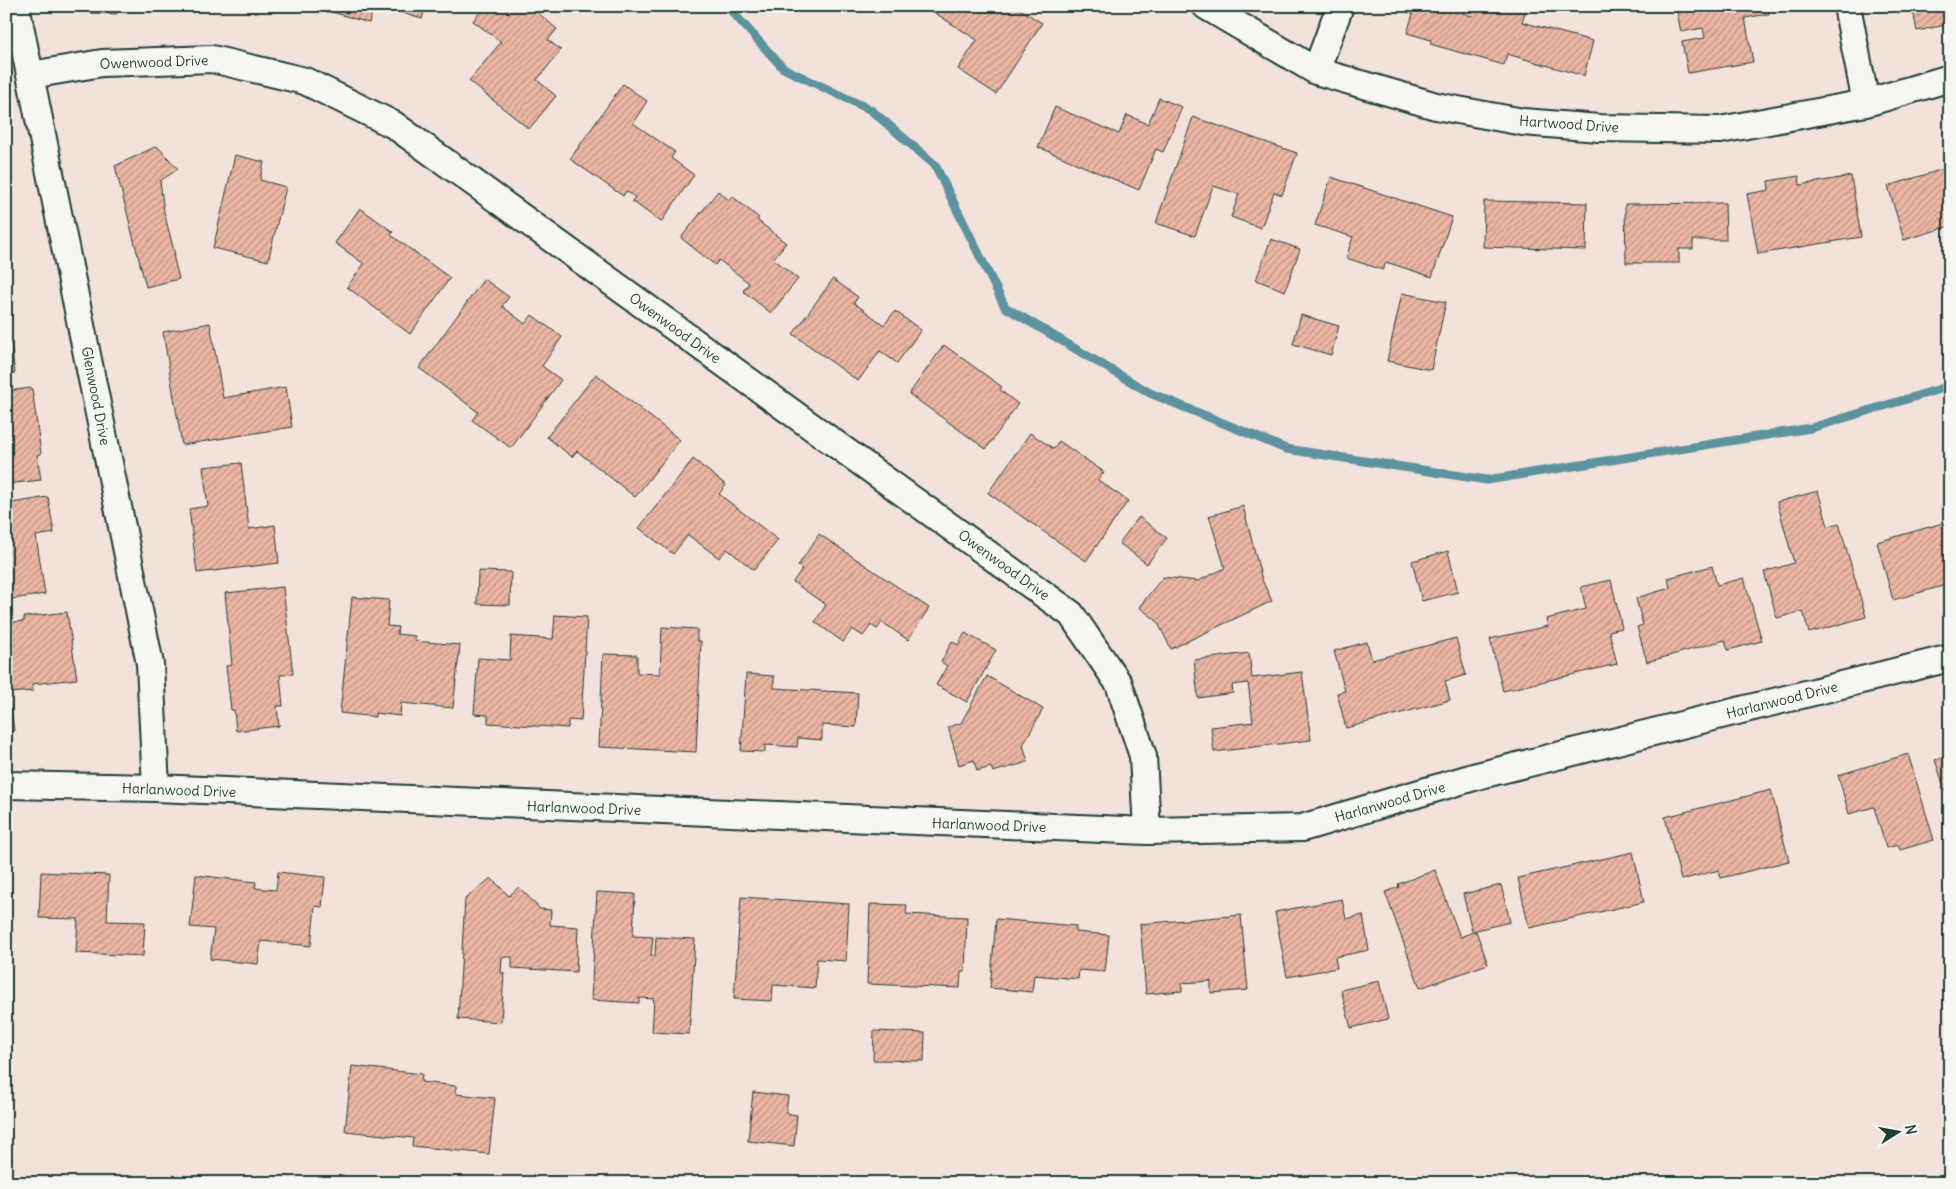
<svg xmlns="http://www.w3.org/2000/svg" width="1956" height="1189" font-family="Delius,sans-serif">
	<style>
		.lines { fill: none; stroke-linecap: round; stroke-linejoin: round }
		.stream { stroke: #5b939e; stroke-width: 9 }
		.building { fill: url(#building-hatch); stroke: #1f3d34 }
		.minor-casing { stroke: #1f3d34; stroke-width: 30 }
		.minor { stroke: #f6f6f2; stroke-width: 26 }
		.labels { text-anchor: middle; stroke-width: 4; stroke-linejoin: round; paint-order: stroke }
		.street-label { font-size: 14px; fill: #1f3d34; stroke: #f6f6f2 }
	</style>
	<defs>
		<pattern id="building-hatch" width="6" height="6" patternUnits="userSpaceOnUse" patternTransform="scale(1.25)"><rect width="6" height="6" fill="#edb5a4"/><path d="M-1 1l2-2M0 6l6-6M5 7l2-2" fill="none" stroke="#bf9486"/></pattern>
	</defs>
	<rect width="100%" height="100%" fill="#f3e2db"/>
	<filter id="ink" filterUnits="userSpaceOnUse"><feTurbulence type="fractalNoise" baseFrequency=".02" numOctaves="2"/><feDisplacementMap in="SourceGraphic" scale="10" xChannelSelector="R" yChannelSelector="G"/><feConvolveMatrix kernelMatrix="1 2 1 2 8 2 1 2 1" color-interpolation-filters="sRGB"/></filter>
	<g filter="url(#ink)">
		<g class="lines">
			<path class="stream" d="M727,6L783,68L871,110L935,165L1005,307L1150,393L1286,449L1487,480L1811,428L1950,386"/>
		</g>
		<path class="building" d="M91,6H191V10L117,7V14L91,13Z
			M312,6H374L369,23Z
			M379,6H426L422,19Z
			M485,6H543L538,13L557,29L548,40L561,50L537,80L556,96L529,129L469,81L501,42L473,21Z
			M924,6H1015L1042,23L996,94L958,69L977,40Z
			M1409,6H1464L1463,13L1472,16L1474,6H1527L1522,22L1593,41L1584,76L1507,54L1504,65L1430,44L1431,40L1407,33L1413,14L1407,12Z
			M1676,6H1767L1769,14L1745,18L1753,62L1688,73L1682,42L1705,38L1703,28L1681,32Z
			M1912,6H1950V24L1917,31Z
			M623,84L647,101L633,123L675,152L671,158L694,175L661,222L632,201L635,197L626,191L623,196L570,159Z
			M1159,98L1182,107L1163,152L1156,149L1139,190L1038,147L1055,107L1119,134L1127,115L1148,124Z
			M1193,117L1297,153L1282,195L1274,192L1261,228L1231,217L1239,194L1213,186L1195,236L1156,223Z
			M157,146L178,169L160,181L164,212L175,255H173L179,279L146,287L115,166Z
			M235,155L264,162L260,180L286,187L268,261L213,248Z
			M1950,167V226L1904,240L1888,186Z
			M1799,176L1800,185L1851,176L1861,237L1758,254L1747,194L1769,190L1768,181Z
			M1331,177L1452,217L1432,277L1386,262L1383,270L1346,258L1353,237L1315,225Z
			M718,191L729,200L732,196L759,218L757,220L786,243L773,259L798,279L771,313L743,291L749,283L719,260L715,265L681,238Z
			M1484,201L1587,203L1586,250L1483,247Z
			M1725,203L1726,240H1693V249H1679V263H1626L1625,204Z
			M360,208L393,232L391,235L450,278L410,334L347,287L364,264L335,243Z
			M1271,239L1300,249L1285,291L1256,280Z
			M484,279L509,297L502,306L525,324L532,315L562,337L542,366L561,380L511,448L472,420L478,412L419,368Z
			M833,279L858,297L854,303L884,325L895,311L921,330L897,363L880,351L858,381L793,334Z
			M1402,293L1446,302L1431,370L1387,361Z
			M6,309L15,373L6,374Z
			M1301,315L1339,326L1331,355L1293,344Z
			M210,323L223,398L286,387L292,427L182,445L163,332Z
			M944,345L1002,387L1000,390L1018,404L986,449L909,394Z
			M596,374L680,440L635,497L577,451L572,457L547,437Z
			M32,388L41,454L37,455L41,480L6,484V391Z
			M1030,433L1054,449L1059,441L1104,472L1098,480L1128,501L1086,561L988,493Z
			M693,459L726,485L719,494L778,540L754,570L727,549L719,558L688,535L673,554L639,528Z
			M241,463L249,529L275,525L279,563L197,573L189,509L208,506L203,467Z
			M1818,491L1828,526L1839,523L1866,617L1809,633L1803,611L1777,618L1764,572L1794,563L1777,502Z
			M48,497L54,533L36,536L45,594L6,600V504Z
			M1243,506L1262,580L1272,601L1171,649L1157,621L1139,607L1163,577L1198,581L1225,568L1209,516Z
			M1139,517L1167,538L1147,564L1119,543Z
			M1950,521V584L1893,600L1877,542Z
			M819,534L929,608L908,640L882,622L877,629L871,625L863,636L852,629L843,642L815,622L826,605L793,582L802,569L798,566Z
			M1448,551L1458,592L1422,601L1412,561Z
			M1712,566L1717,585L1744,578L1762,641L1728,650L1725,640L1647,662L1637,627L1643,625L1636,598L1670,588L1668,578Z
			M478,571L511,572L510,605L477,604Z
			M1611,580L1622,628L1609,631L1617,664L1503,691L1490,639L1548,626L1546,619L1586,609L1581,587Z
			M283,587L293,674L280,675L283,706H277L279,726L236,731L234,710H231L226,666L232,665L225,593Z
			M352,597L389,600L387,626L398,627L397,634L415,636V641L460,645L453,708L401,703L400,716L375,713V717L340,713Z
			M67,612L77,679L32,684L33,691L9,693L14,731H6V623L24,621V617Z
			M555,615L587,617L581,721L568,720V728L488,723V715L474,714L478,658L510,660L511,636L553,639Z
			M662,627L697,629V641H701L696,752L599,747L603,654L637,655V673L660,674Z
			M965,633L996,650L967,702L936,685L947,666L941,662L952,641L958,645Z
			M1456,638L1466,675L1445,681L1450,700L1346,728L1337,693L1345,691L1334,651L1367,642L1372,660Z
			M1249,653L1252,678L1302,672L1311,740L1214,752L1211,727L1253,722L1248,683L1232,685L1233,693L1198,698L1194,660Z
			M746,674L774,676V688L858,693L856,727L822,725V740L798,738L797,747L765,745V752L741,751Z
			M987,676L1043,709L1023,745L1028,762L993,772L991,767L977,771L974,760L959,765L948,727L961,723Z
			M1908,754L1934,840L1900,850L1898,845L1886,848L1874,807L1849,814L1838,775Z
			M1950,755V804L1935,760Z
			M1771,790L1789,861L1721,878L1719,870L1681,880L1665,817Z
			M1633,852L1644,902L1529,928L1518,878Z
			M1435,870L1460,937L1476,931L1488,964L1420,988L1385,892L1399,887L1398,884Z
			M41,872L109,875L107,921L145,922L143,956L76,953L78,919L39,918Z
			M278,872L325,877L322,907L315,906L311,946L261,941L258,964L210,959L214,929L190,927L196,875L256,882L255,888L276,890Z
			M491,878L509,896L519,887L540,909L551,910L550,925L578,927L576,972L512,968V957H502L501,973H504L501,1022L458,1019L465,899Z
			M1501,885L1510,922L1472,931L1463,894Z
			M597,892L635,894L633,936L653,937L651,956H655L656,937L695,939L689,1034L652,1032L654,999L639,998V1003L591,1000Z
			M741,897L849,904L846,961L817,959L815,988L773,985L772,1001L734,999Z
			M1342,899L1346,919L1363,915L1369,950L1335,957L1337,968L1287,977L1275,912Z
			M870,904L907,905L906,914L967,917L965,972H961L960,988L867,984Z
			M1241,915L1248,990L1211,993V981L1182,983V991L1146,994L1140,924Z
			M996,919L1076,926V932L1109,935L1105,972L1079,970L1078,979L1034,975L1032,992L990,988Z
			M1379,981L1388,1019L1351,1028L1341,990Z
			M874,1031L925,1033L924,1061L873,1060Z
			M352,1066L422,1074L421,1082L456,1086V1094L495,1098L489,1154L412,1146L413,1138L345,1131Z
			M753,1092L788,1096L786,1113L797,1115L794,1146L748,1141Z"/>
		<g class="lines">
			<g class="minor-casing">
				<path id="minor" d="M16,6L150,664L156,788
					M1206,6L1316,71L1436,106L1523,122L1599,128L1720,130L1866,103L1950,78
					M1847,6L1866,103
					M1316,71L1340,6
					M31,75L102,63L212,59L305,81L394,125L1071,614L1119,684L1143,756L1147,831
					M6,785L156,788L1147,831L1302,828L1477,776L1950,658"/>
			</g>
			<use href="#minor" class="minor"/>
		</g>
	</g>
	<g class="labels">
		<g class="street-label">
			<text transform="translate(154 62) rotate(-2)" y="5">Owenwood Drive</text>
			<text transform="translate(1569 124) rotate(4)" y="5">Hartwood Drive</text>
			<text transform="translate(675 328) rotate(36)" y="5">Owenwood Drive</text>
			<text transform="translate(96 396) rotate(79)" y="5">Glenwood Drive</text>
			<text transform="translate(1004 565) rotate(36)" y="5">Owenwood Drive</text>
			<text transform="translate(1782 700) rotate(-14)" y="5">Harlanwood Drive</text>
			<text transform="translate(179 790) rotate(2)" y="5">Harlanwood Drive</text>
			<text transform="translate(1390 802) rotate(-16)" y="5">Harlanwood Drive</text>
			<text transform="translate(584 808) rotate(2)" y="5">Harlanwood Drive</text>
			<text transform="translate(989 825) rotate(2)" y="5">Harlanwood Drive</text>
		</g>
	</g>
	<rect width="1956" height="1189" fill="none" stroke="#f6f6f2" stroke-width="25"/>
	<rect x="12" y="12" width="1931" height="1164" fill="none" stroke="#1f3d34" stroke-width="2" filter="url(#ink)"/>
	<g transform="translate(1898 1132) rotate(79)" stroke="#f6f6f2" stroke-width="4" paint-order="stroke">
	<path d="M0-4L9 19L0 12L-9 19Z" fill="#1f3d34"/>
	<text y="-8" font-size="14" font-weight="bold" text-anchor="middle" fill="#1f3d34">N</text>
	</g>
</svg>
